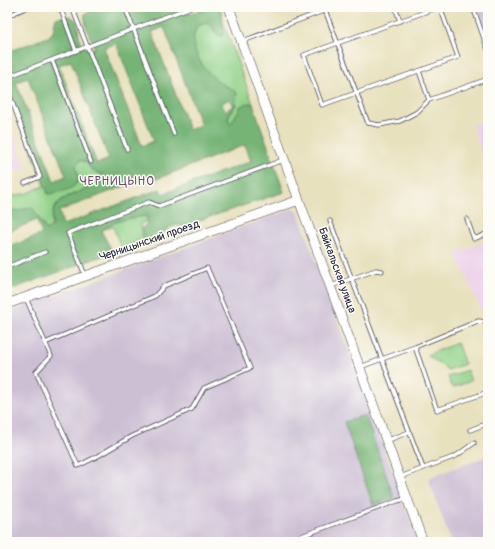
<svg xmlns="http://www.w3.org/2000/svg" width="495" height="549" font-family="Pangolin,sans-serif">
	<style>
		.built { fill: #edd1e9 }
		.industrial { fill: #ccbfd4 }
		.green { fill: #92d289; stroke: #5a7a62 }
		.forest { fill: #75b475; stroke: #4c6b58; fill-rule: evenodd }
		.lines { fill: none; stroke-linecap: round; stroke-linejoin: round }
		.service-casing { stroke: #403f4e; stroke-width: 5 }
		.tertiary-casing { stroke: #403f4e; stroke-width: 10 }
		.service { stroke: #fff; stroke-width: 3.5 }
		.tertiary { stroke: #fff; stroke-width: 9 }
		.labels { text-anchor: middle; stroke-width: 3; stroke-linejoin: round; paint-order: stroke }
		.street-label { font-size: 11px; fill: #22223b; stroke: #fdfcf7 }
		.neighbourhood-label { font-size: 12px; letter-spacing: 1px; fill: #684c68; stroke: #fdfcf7 }
	</style>
	<rect width="100%" height="100%" fill="#fdfcf7"/>
	<filter id="ink" filterUnits="userSpaceOnUse"><feTurbulence type="fractalNoise" baseFrequency=".025" numOctaves="2"/><feDisplacementMap in="SourceGraphic" scale="8" xChannelSelector="R" yChannelSelector="G"/><feConvolveMatrix kernelMatrix="1 2 1 2 8 2 1 2 1" color-interpolation-filters="sRGB"/></filter>
	<filter id="wash" filterUnits="userSpaceOnUse"><feTurbulence type="fractalNoise" baseFrequency=".012" numOctaves="4" result="noise"/><feDisplacementMap in="SourceGraphic" scale="16" xChannelSelector="R" yChannelSelector="G"/><feGaussianBlur stdDeviation="0.9" result="paint"/><feColorMatrix in="noise" values="0 0 0 0 0 0 0 0 0 0 0 0 0 0 0 0 0 1.4 0 .05"/><feComposite in="paint" operator="in"/></filter>
	<g filter="url(#wash)">
		<rect width="100%" height="100%" fill="#e8e1bd"/>
		<path class="built" d="M7,117L26,168L7,175Z
			M488,120V172L472,125Z
			M488,241V319L481,310L456,253Z"/>
		<path class="industrial" d="M477,7H488V37Z
			M292,209L298,212L418,542H7V313Z
			M488,456V542H451L428,478Z"/>
		<path class="green" d="M222,19L253,104L248,103L234,119L231,125L228,119L230,112L235,106L237,93C231,87 225,87 219,82C205,72 193,56 193,38C194,29 199,25 206,23L224,32L222,25Z
			M80,160L87,162C90,170 94,172 102,174C89,201 49,186 52,226L46,230L36,213L10,210L7,197L28,193L45,185L48,194L78,179L76,166Z
			M151,206L155,218L140,224L146,238L121,248L113,226L102,230L100,224Z
			M457,343L465,364L448,370L427,355Z
			M467,370L471,381L452,388L448,377Z"/>
		<path class="forest" d="M103,7H181V11L185,14L195,12L208,7H219C225,15 221,23 224,32L221,37L215,32L212,26C207,23 203,22 198,26C194,31 193,37 194,44C196,59 206,72 219,82C225,87 231,87 237,93L235,106L230,112L228,119L231,124L241,106L248,103L253,104L284,192L183,226C167,222 163,238 147,243L143,237L142,229L147,223V216C132,218 113,220 101,231L113,252L7,291V248L42,234L37,220L7,232V191L8,203L10,210L18,211L32,207L46,230L52,226C49,186 89,201 102,174C94,172 90,170 87,162L80,160L76,166C76,170 78,175 78,179C76,191 58,192 48,194L7,84V52L48,37L53,32L54,25L56,18L70,16L76,20C81,33 76,43 89,50L95,48C91,37 84,27 85,14ZM164,27L201,125L189,130L152,32ZM116,43L154,141L142,146L104,48ZM71,61L109,159L97,164L59,65ZM28,78L66,176L54,181L16,82ZM229,99L234,105L226,111L221,104ZM245,145L251,161L162,194L160,189L63,225L59,211L154,175L156,179Z
			M365,415L394,498L373,505L344,422Z"/>
	</g>
	<g filter="url(#ink)">
		<g class="lines">
			<g class="service-casing">
				<path id="service" d="M60,7L76,51
					M72,7L127,149
					M125,7L174,134
					M395,7L400,21
					M439,7L304,55L322,105L458,57L440,7
					M473,7L488,50
					M325,10L368,123L379,125L400,121L417,112L429,100L488,79
					M74,12L87,7
					M7,16L28,7
					M243,41L334,7
					M52,60L91,162
					M419,71L429,100
					M7,77L191,7
					M7,88L40,177L25,183
					M467,219L474,239L488,233
					M330,221L423,468
					M7,267L45,252
					M85,275L68,233L149,202L159,206L283,160
					M331,286L376,270L382,271
					M26,298L51,356L36,372L78,466L96,457L132,436L192,409L204,388L250,368L207,268L164,286L155,296L45,343
					M415,347L437,410L488,392
					M360,367L415,347L478,321L487,322L488,326
					M487,367H488
					M470,430L488,423
					M386,441L409,432
					M400,477L456,456L474,443
					M285,542L397,501L406,499"/>
			</g>
			<g class="tertiary-casing">
				<path id="tertiary" d="M229,7L423,542
					M7,304L299,200"/>
			</g>
			<use href="#service" class="service"/>
			<use href="#tertiary" class="tertiary"/>
		</g>
	</g>
	<g class="labels">
		<g class="street-label">
			<text transform="translate(149 240) rotate(-19)" y="4">Черницынский проезд</text>
			<text transform="translate(338 270) rotate(70)" y="4">Байкальская улица</text>
		</g>
		<g class="neighbourhood-label">
			<text x="117" y="185">ЧЕРНИЦЫНО</text>
		</g>
	</g>
	<rect width="495" height="549" fill="none" stroke="#fdfcf7" stroke-width="24"/>
</svg>
